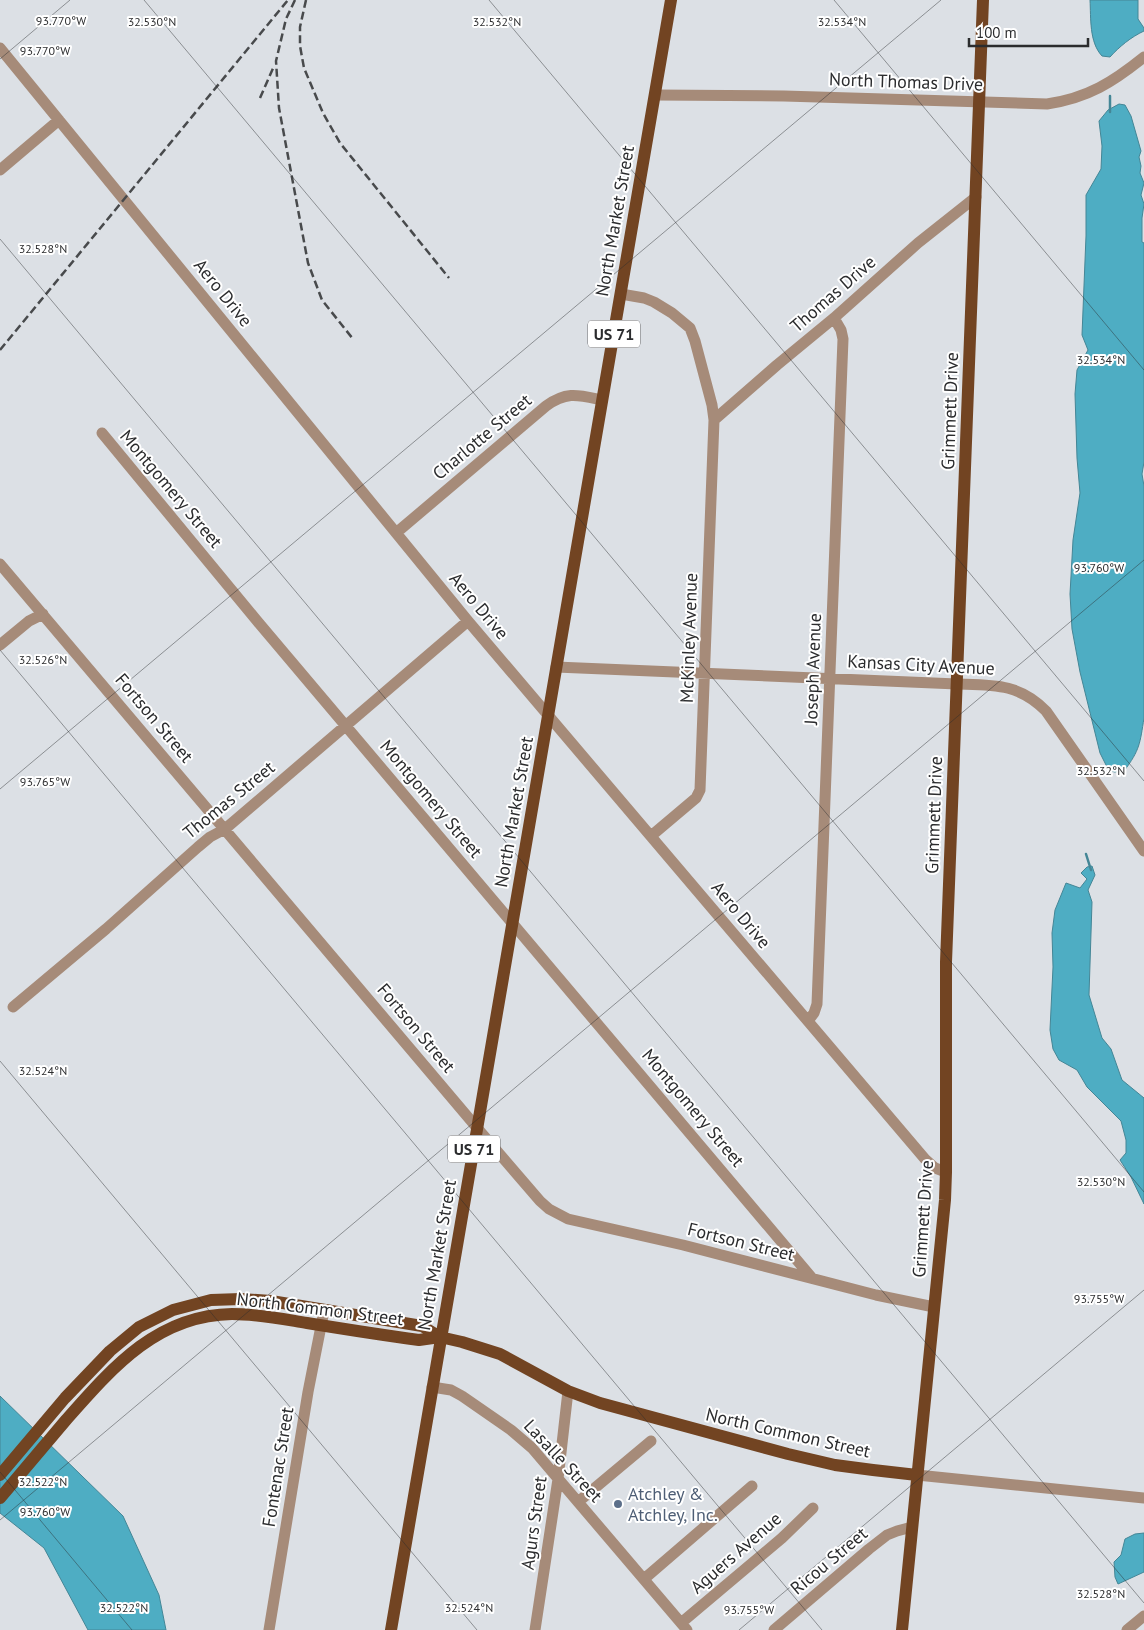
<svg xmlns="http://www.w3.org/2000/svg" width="1144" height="1630" font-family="'PT Sans',sans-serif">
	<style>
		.water { fill: #4eadc3; stroke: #448696 }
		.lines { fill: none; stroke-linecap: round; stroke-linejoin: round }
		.stream { stroke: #448696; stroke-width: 2.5 }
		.minor { stroke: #a68b79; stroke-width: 11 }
		.major { stroke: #724422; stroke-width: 12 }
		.rail { stroke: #484a4c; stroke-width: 2.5; stroke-dasharray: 8 4; stroke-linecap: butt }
		.ticks { fill: none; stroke: #2b2c2e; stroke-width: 1; stroke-opacity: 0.45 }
		.service-dot { fill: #5c6f8a; stroke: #fff; stroke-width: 2 }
		.labels { text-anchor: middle; stroke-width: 4; stroke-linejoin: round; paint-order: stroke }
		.shield { fill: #fff; stroke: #6b6b6d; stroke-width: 1 }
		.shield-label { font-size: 16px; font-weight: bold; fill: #2b2c2e }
		.street-label { font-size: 18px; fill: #2b2c2e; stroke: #fff }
		.service-label { font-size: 18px; fill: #4e5e75; stroke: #fff; text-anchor: start }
		.ticks-label { font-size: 12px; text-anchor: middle; fill: #2b2c2e; stroke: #fff; stroke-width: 4; stroke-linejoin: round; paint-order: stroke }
	</style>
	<rect width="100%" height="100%" fill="#dce0e5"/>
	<path class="water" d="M1090,0H1138V19L1144,28V31C1131,37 1119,47 1110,57L1102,56C1089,42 1091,18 1090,0Z
		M1119,104L1125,105L1131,116L1141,151L1139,157L1141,166L1140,173L1144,183L1141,195L1144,204L1142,218V242L1144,243V462L1142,474L1144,486V718C1140,743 1140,750 1124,771L1114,772L1107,767L1100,753L1080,672L1072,629L1070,594L1073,540L1080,493L1077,458L1075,394L1077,370L1088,350L1082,335L1086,236V195L1101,169L1102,146L1099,121L1108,110Z
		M1092,866L1095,875L1088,890L1092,902L1089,995L1102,1038L1111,1049L1122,1080L1144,1098V1204L1131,1177L1120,1160L1126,1153V1140L1121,1121L1087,1087L1077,1070L1059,1060L1053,1049L1050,1030L1053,967L1052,933L1055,910L1066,883L1080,888L1087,879L1081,873L1087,867Z
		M0,1396L123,1516L159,1595L166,1630H88L44,1548L0,1513Z
		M1144,1533V1572L1118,1584L1115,1577L1114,1562L1121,1555L1125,1539L1135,1534Z"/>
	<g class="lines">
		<path class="stream" d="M1110,96V112
			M1086,854L1091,870"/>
		<path class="minor" d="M0,48L468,621L925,1159L935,1168L946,1172
			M655,95L784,96L1047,104C1088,98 1113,82 1144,57
			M0,170L59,120
			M621,294L644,298L654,302L672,313L690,328L695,341L712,405L714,420L700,790L696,798L651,836
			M714,420L777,365L834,318L918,243L976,197
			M102,433L258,622L812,1278
			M396,533L546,406C567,391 578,395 602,400
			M0,564L478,1129L540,1201L549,1209L568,1219L683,1245L876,1295L934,1307
			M0,645L29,621L43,614
			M556,667L957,684C992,685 1019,683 1046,711L1144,851
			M13,1007L106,929L198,847L210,837L225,829L468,621
			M808,1021L814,1013L817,1004L843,339L841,330L834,318
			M432,1387L451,1390L462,1396L511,1430L532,1448L687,1630
			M917,1475L1144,1498
			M578,1502L651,1441
			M644,1579L752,1486
			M681,1623L782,1538L813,1508
			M269,1630L308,1392L324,1311
			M535,1630L558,1479L568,1391
			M774,1630L869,1549L887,1535L897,1531L912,1527
			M1127,1630L1144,1616"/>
		<path class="major" d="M0,1475L65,1398L110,1351L139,1327L173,1310L211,1300L241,1299L271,1301L422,1326L440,1337L462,1342L500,1354L568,1391L600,1403L788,1454L835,1465L873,1470L917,1475
			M0,1498C22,1472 44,1446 66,1420C112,1368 157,1315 232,1314C257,1314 282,1319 307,1323C344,1329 382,1335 419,1340L440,1337
			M391,1630L671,0
			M902,1630L945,1200L946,1172V962L983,0"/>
		<path class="rail" d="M295,0L286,19L276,61L279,108L308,263L322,300L353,339
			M306,0L300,27V46L304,68L323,113L340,143L449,278
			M260,98L274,66
			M0,350L288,0"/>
	</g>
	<path class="ticks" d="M144,0L1144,1192M489,0L1144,781M834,0L1144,370M0,59L70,0M0,239L1144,1603M0,650L822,1630M0,789L941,0M0,1061L477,1630M0,1472L132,1630M0,1520L1144,560M739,1630L1144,1290"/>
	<circle class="service-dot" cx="618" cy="1504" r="5"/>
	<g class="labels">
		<g class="shield">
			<rect x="588" y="320.5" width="52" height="27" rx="4"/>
			<rect x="448" y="1135.5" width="52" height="27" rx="4"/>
		</g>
		<g class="shield-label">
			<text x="614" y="340">US 71</text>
			<text x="474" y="1155">US 71</text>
		</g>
		<g class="street-label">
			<text transform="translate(906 82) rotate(2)" y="6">North Thomas Drive</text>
			<text transform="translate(615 221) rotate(-80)" y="6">North Market Street</text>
			<text transform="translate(223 293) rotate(51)" y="6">Aero Drive</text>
			<text transform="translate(833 294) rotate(-41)" y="6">Thomas Drive</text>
			<text transform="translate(950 411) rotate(-88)" y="6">Grimmett Drive</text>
			<text transform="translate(482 437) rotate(-40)" y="6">Charlotte Street</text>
			<text transform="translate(171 489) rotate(50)" y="6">Montgomery Street</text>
			<text transform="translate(479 606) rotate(50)" y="6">Aero Drive</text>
			<text transform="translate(689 638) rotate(-88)" y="6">McKinley Avenue</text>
			<text transform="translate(921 665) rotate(3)" y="6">Kansas City Avenue</text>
			<text transform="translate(813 669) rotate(-88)" y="6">Joseph Avenue</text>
			<text transform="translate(154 718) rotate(50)" y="6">Fortson Street</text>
			<text transform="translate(431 799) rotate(50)" y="6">Montgomery Street</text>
			<text transform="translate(229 800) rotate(-39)" y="6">Thomas Street</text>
			<text transform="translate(514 812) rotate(-80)" y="6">North Market Street</text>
			<text transform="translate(934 815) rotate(-88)" y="6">Grimmett Drive</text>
			<text transform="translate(741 915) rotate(50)" y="6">Aero Drive</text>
			<text transform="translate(416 1028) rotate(50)" y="6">Fortson Street</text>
			<text transform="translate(693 1108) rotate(50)" y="6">Montgomery Street</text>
			<text transform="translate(923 1219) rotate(-86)" y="6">Grimmett Drive</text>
			<text transform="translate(741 1242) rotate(14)" y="6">Fortson Street</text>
			<text transform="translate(437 1255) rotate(-80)" y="6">North Market Street</text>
			<text transform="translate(320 1309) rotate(7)" y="6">North Common Street</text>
			<text transform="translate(788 1433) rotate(13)" y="6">North Common Street</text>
			<text transform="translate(563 1461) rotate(47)" y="6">Lasalle Street</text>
			<text transform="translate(278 1467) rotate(-81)" y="6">Fontenac Street</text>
			<text transform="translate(534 1523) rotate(-82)" y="6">Agurs Street</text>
			<text transform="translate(736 1553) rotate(-41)" y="6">Aguers Avenue</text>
			<text transform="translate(829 1561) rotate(-40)" y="6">Ricou Street</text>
		</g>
		<g class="service-label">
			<text x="628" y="1500">Atchley &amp;<tspan x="628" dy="21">Atchley, Inc.</tspan></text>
		</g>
	</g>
	<g class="ticks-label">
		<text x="61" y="25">93.770°W</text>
		<text x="152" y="26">32.530°N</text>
		<text x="497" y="26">32.532°N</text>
		<text x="842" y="26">32.534°N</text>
		<text x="45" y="55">93.770°W</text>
		<text x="43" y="253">32.528°N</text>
		<text x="1101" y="364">32.534°N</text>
		<text x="1099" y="572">93.760°W</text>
		<text x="43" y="664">32.526°N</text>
		<text x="1101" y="775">32.532°N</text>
		<text x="45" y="786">93.765°W</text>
		<text x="43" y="1075">32.524°N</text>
		<text x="1101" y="1186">32.530°N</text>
		<text x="1099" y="1303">93.755°W</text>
		<text x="43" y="1486">32.522°N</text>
		<text x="45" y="1516">93.760°W</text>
		<text x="1101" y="1598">32.528°N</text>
		<text x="124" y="1612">32.522°N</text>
		<text x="469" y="1612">32.524°N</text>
		<text x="749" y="1614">93.755°W</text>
	</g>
	<path d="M969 38v8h119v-8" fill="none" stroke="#2b2c2e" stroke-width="2.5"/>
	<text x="976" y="38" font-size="15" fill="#2b2c2e" stroke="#ffffff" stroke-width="4" paint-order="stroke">100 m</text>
</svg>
